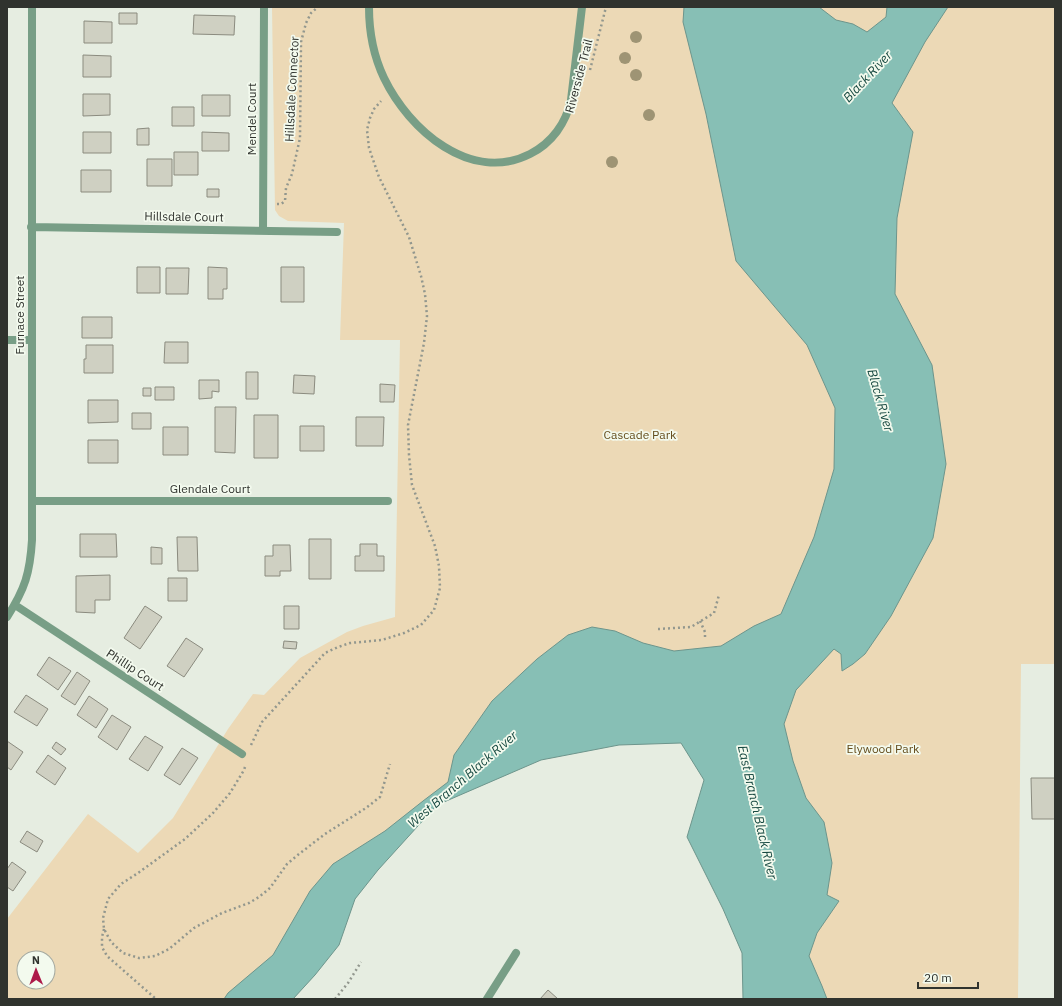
<svg xmlns="http://www.w3.org/2000/svg" width="1062" height="1006" font-family="'IBM Plex Sans',sans-serif">
	<style>
		.green { fill: #ecd9b6; fill-rule: evenodd }
		.water { fill: #87bfb5; stroke: #6d958c }
		.building { fill: #cfd0c2; stroke: #8b8b7f }
		.lines { fill: none; stroke-linecap: round; stroke-linejoin: round }
		.path { stroke: #92978e; stroke-width: 2.5; stroke-dasharray: 2 3; stroke-linecap: butt }
		.minor { stroke: #789e86; stroke-width: 8 }
		.tree { fill: #9e9474 }
		.labels { text-anchor: middle; stroke-width: 3.5; stroke-linejoin: round; paint-order: stroke }
		.street-label { font-size: 12px; fill: #30332e; stroke: #f3faee }
		.park-label { font-size: 12px; fill: #644c1b; stroke: #f3faee }
		.water-label { font-size: 13px; font-style: italic; fill: #174941; stroke: #f3faee }
	</style>
	<rect width="100%" height="100%" fill="#e6ede1"/>
	<path class="green" d="M272,7H1055V664H1021L1018,999H776L734,699L522,726L346,881L259,999H7V919L88,814L138,853L173,818L228,729L253,694L264,695L300,658L347,632L363,626L395,617L400,340H340L344,223L288,221L279,216L275,210ZM24,958H48V982H24Z"/>
	<path class="water" d="M684,7H819L836,20L853,24L867,32L886,17L887,7H948L925,42L892,103L913,132L897,218L895,294L932,365L946,464L933,538L891,616L865,654L853,664L842,671L841,654L834,649L796,690L784,724L793,761L806,798L824,822L832,863L827,895L839,901L817,933L809,956L822,986L827,999H743L742,953L723,909L687,837L704,780L681,743L619,745L541,760L437,805L378,870L355,899L339,945L315,975L293,999H224L228,993L273,955L310,891L333,864L385,831L423,801L448,782L454,755L492,701L537,659L568,635L592,627L615,631L643,643L674,651L721,646L754,626L781,614L814,537L834,469L835,408L807,345L736,261L706,114L683,22Z"/>
	<path class="building" d="M119,13H137V24H119Z
		M194,15L235,16L234,35L193,34Z
		M84,21L112,22V43H84Z
		M83,55L111,56V77H83Z
		M83,94H110V115L83,116Z
		M202,95H230V116H202Z
		M172,107H194V126H172Z
		M149,128V145H137V129Z
		M83,132H111V153H83Z
		M202,132L229,133V151H202Z
		M174,152H198V175H174Z
		M147,159H172V186H147Z
		M81,170H111V192H81Z
		M207,189H219V197H207Z
		M137,267H160V293H137Z
		M208,267L227,268V289H223V299H208Z
		M281,267H304V302H281Z
		M166,268H189L188,294H166Z
		M82,317H112V338H82Z
		M165,342H188V363H164Z
		M86,345H113V373H84V359H86Z
		M246,372H258V399H246Z
		M294,375L315,376L314,394L293,393Z
		M199,380H219V392L212,391V398L199,399Z
		M380,384L395,385L394,402H380Z
		M155,387H174V400H155Z
		M143,388H151V396H143Z
		M88,400H118V422L88,423Z
		M215,407H236L235,453L215,452Z
		M132,413H151V429H132Z
		M254,415H278V458H254Z
		M356,417H384L383,446H356Z
		M300,426H324V451H300Z
		M163,427H188V455H163Z
		M88,440H118V463H88Z
		M80,534H116L117,557H80Z
		M177,537H197L198,571H178Z
		M309,539H331V579H309Z
		M360,544H377V556H384V571H355V556H360Z
		M273,545H290L291,571H280V576H265V556H273Z
		M151,547L162,548V564H151Z
		M110,575V600H95V613L76,612V576Z
		M168,578H187V601H168Z
		M145,606L162,617L140,649L124,638Z
		M284,606H299V629H284Z
		M186,638L203,649L184,677L167,666Z
		M284,641L297,642L296,649L283,648Z
		M49,657L71,671L58,690L37,675Z
		M77,672L90,681L75,705L61,696Z
		M26,695L48,709L37,726L14,712Z
		M89,696L108,709L96,728L77,715Z
		M112,715L131,727L117,750L98,737Z
		M145,736L163,747L148,771L129,759Z
		M7,741L23,752L11,770L7,767Z
		M56,742L66,749L61,755L52,748Z
		M182,748L198,758L180,785L164,775Z
		M48,755L66,768L55,785L36,772Z
		M1031,778H1055V819H1032Z
		M27,831L43,841L37,852L20,842Z
		M12,862L26,872L13,891L7,887V869Z
		M548,990L558,999H540Z"/>
	<g class="lines">
		<path class="path" d="M590,70L606,7
			M277,204H281L285,201L286,188L292,174L300,138L301,42L306,23L311,13L318,7
			M700,621L705,632V637
			M658,629L691,627L714,613L719,595
			M251,745L262,722L325,653L338,647L350,643L382,640L404,633L421,625L434,610L440,588L439,566L435,546L412,485L409,455L408,425L424,343L427,316L425,294L421,276L409,237L379,177L369,148L367,130L370,118L374,109L381,101
			M245,767L244,770L230,793L213,813L185,839L138,873L121,884L108,899L103,918L104,929L111,942L123,953L139,958L155,956L169,949L194,928L222,913L249,903L259,897L270,888L287,864L299,854L325,834L366,808L380,797L390,764
			M104,929L102,937V947L107,956L156,999
			M335,999L348,983L361,962"/>
		<path class="minor" d="M369,7C369,31 374,57 384,78C409,130 471,184 530,154C552,143 566,123 571,100L582,7
			M31,227L337,232
			M263,231L264,7
			M7,340H32
			M32,501H388
			M15,605L242,754
			M7,617C25,589 30,573 32,540V7
			M487,999L516,953"/>
	</g>
	<g class="tree">
		<circle cx="636" cy="37" r="6"/>
		<circle cx="625" cy="58" r="6"/>
		<circle cx="636" cy="75" r="6"/>
		<circle cx="649" cy="115" r="6"/>
		<circle cx="612" cy="162" r="6"/>
	</g>
	<g class="labels">
		<g class="street-label">
			<text transform="translate(579 76) rotate(-75)" y="4">Riverside Trail</text>
			<text transform="translate(292 89) rotate(-87)" y="4">Hillsdale Connector</text>
			<text transform="translate(252 119) rotate(-90)" y="4">Mendel Court</text>
			<text transform="translate(184 217) rotate(1)" y="4">Hillsdale Court</text>
			<text transform="translate(20 315) rotate(-90)" y="4">Furnace Street</text>
			<text x="210" y="493">Glendale Court</text>
			<text transform="translate(135 670) rotate(33)" y="4">Phillip Court</text>
		</g>
		<g class="park-label">
			<text x="640" y="439">Cascade Park</text>
			<text x="883" y="753">Elywood Park</text>
		</g>
		<g class="water-label">
			<text transform="translate(867 76) rotate(-47)" y="5">Black River</text>
			<text transform="translate(881 400) rotate(74)" y="5">Black River</text>
			<text transform="translate(462 779) rotate(-41)" y="5">West Branch Black River</text>
			<text transform="translate(758 812) rotate(77)" y="5">East Branch Black River</text>
		</g>
	</g>
	<rect width="1062" height="1006" fill="none" stroke="#30332e" stroke-width="16"/>
	<g transform="translate(36 970) rotate(359)"><circle r="19" fill="#f3faee" stroke="#a5aaa1"/>
	<path d="M0-3L7 15L0 10L-7 15Z" fill="#ad1a4a"/>
	<text y="-6" font-size="11" font-weight="bold" text-anchor="middle" fill="#30332e">N</text>
	</g>
	<path d="M918 982v6h60v-6" fill="none" stroke="#30332e" stroke-width="2"/>
	<text x="924" y="982" font-size="12" fill="#30332e" stroke="#f3faee" stroke-width="3" paint-order="stroke">20 m</text>
</svg>
